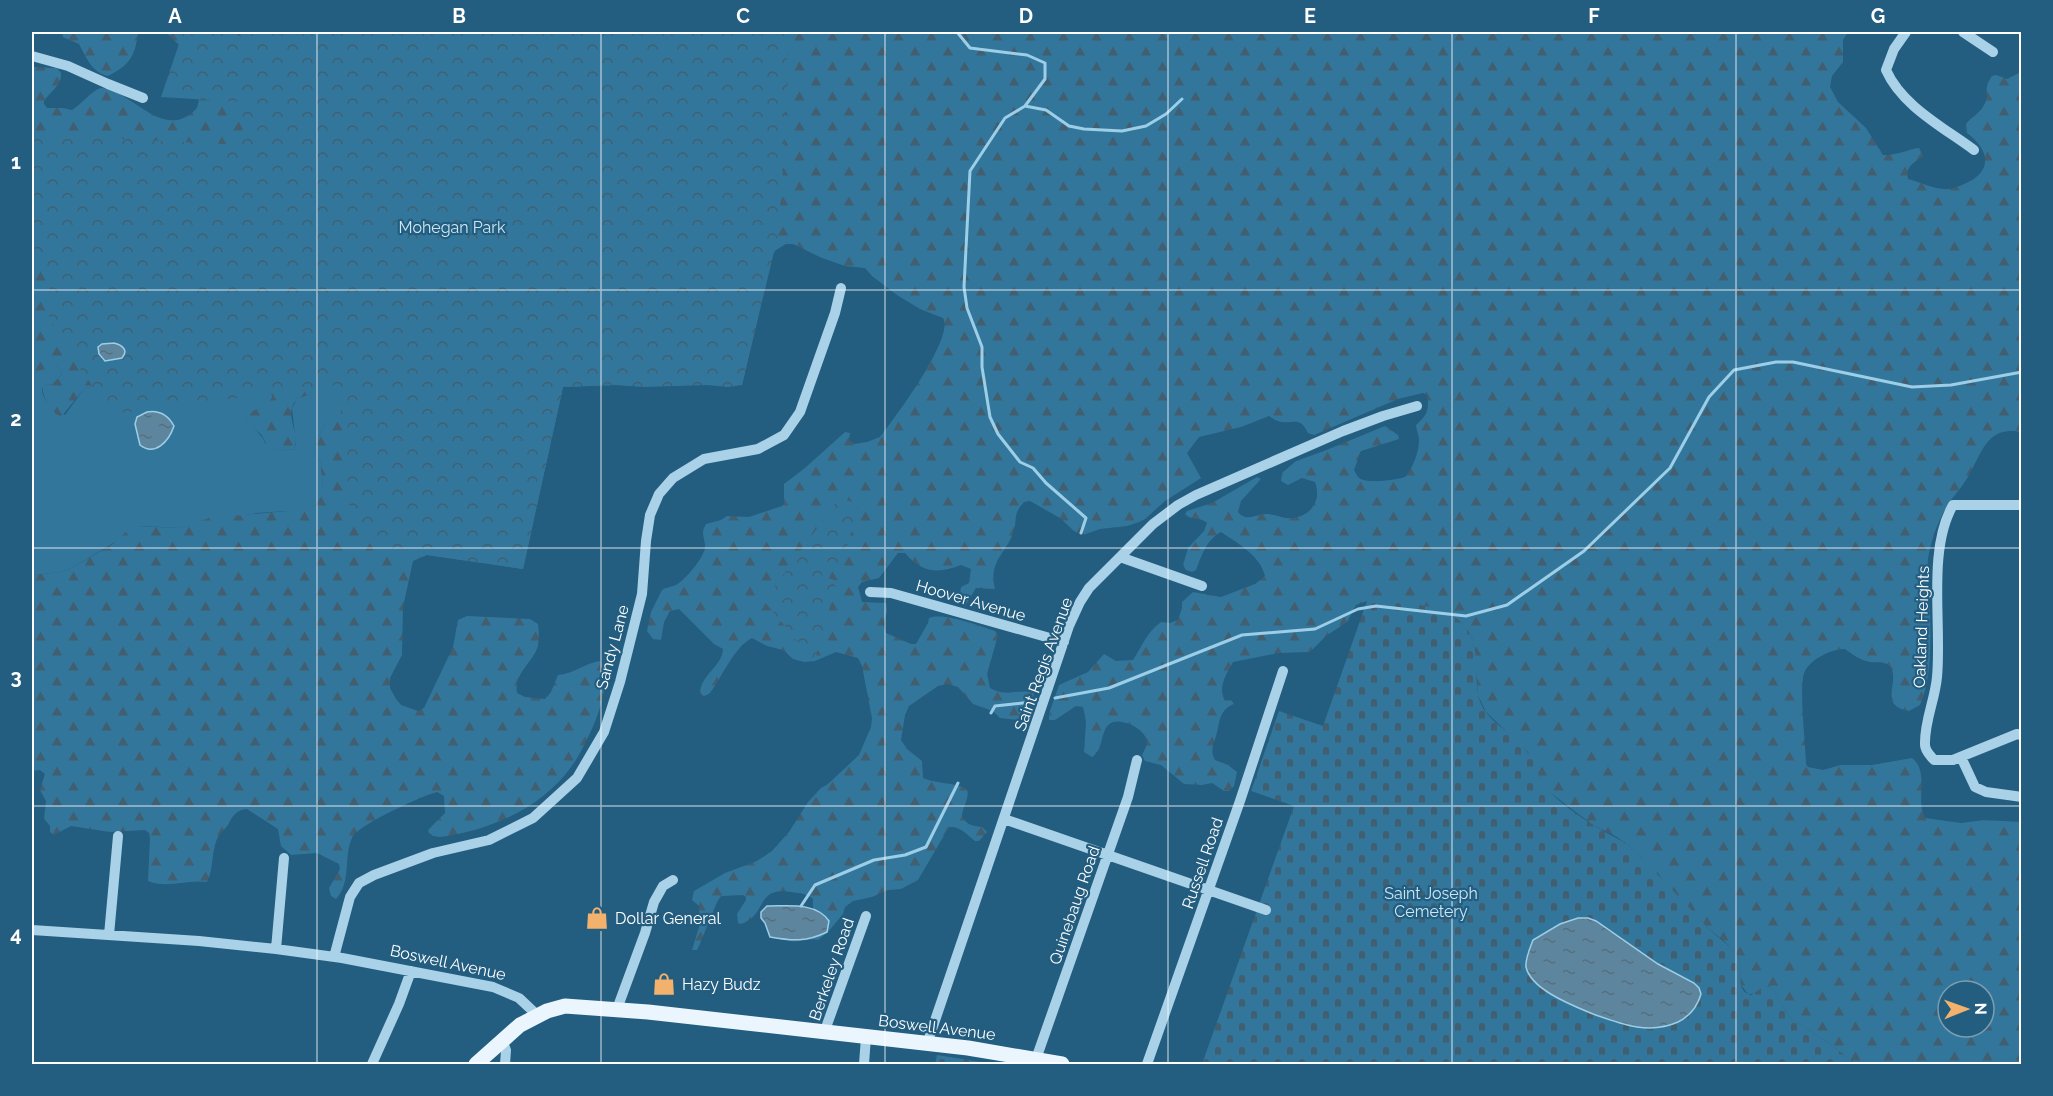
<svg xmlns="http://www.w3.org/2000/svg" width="2053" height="1096" font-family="Raleway,sans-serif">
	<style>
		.grass { fill: #33769b; fill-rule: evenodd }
		.forest { fill: url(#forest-firs); fill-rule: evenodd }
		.cemetery { fill: url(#cemetery-stones) }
		.park { fill: url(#park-crowns) }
		.water { fill: url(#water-ripples); stroke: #9dcee7; stroke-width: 1.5 }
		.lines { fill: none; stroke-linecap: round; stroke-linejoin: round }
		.stream { stroke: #9dcee7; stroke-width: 3 }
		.minor { stroke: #a9d1e7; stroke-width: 10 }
		.major { stroke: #eaf5fd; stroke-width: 15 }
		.grid { fill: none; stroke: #fff; stroke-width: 1.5; stroke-opacity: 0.55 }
		.labels { text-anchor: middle; stroke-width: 4.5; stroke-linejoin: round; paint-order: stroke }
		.park-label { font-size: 16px; fill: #cce7f5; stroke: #235d7f }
		.street-label { font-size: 16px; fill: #fff; stroke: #235d7f }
		.poi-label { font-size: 16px; fill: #fff; stroke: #235d7f; text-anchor: start }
		.neatline { fill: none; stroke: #fff; stroke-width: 2 }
		.grid-label { font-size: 20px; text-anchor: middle; font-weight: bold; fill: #fff }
	</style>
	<defs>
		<pattern id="forest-firs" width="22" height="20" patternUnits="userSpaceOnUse" patternTransform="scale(1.5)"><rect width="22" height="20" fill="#33769b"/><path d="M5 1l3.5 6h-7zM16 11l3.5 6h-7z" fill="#415f70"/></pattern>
		<pattern id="cemetery-stones" width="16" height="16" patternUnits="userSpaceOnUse" patternTransform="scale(1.5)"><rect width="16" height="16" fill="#33769b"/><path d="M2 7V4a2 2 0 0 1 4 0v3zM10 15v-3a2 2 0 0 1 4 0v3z" fill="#415f70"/></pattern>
		<pattern id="park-crowns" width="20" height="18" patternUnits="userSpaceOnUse" patternTransform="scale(1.5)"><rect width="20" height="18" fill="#33769b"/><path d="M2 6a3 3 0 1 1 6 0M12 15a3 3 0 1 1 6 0" fill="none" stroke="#415f70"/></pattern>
		<pattern id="water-ripples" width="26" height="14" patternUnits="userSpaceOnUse" patternTransform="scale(1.5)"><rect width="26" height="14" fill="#5d869e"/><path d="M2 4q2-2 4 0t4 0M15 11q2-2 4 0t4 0" fill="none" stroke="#566f7d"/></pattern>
	</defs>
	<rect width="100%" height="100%" fill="#235d7f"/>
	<path class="grass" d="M51,366H55L61,370L62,374L53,384L46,385L42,388C42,401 53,410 65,415L84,389L93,386L272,393V398L269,403L245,418C250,429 261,431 265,443C274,450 282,452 294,449L296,444L292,408L297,399C313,392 323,394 333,378L400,371L325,424L314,445V450L321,464L323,490V495L315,505L302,510L257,513L194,524L179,528L142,526L70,569L61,572L32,575V373ZM151,412L169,437C160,448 153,454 140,445L135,421L139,415Z"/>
	<path class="forest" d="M62,32H140C136,39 137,44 134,51C130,64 119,70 108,76C92,73 86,57 79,44L63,37Z
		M166,32H1848L1843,40V62L1832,76L1830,87L1838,102L1866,128L1883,155C1897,156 1908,149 1919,148L1923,156C1914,163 1905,166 1908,179C1920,182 1931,188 1944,189C1950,190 1956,187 1962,185C1993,173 1991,151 1967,133L1966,124C1972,116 1981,113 1985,103C1990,93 1982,90 1992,76L1996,75L2007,79L2021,72V432C1988,426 1983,450 1970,473C1964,485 1956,493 1949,503C1938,520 1931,540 1928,559C1927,571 1929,584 1929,596C1931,628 1933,676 1920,705L1909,711C1875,705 1904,678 1888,665C1883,661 1876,663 1870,662C1860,660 1853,655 1845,649C1832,649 1812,658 1805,671C1798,684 1806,745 1806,764L1808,767L1823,770L1841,765H1872L1912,758C1930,772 1915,801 1925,818L1961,823L1984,820L2021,822V1064H1856L1823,1039L1791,1019L1771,987L1768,986C1761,988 1756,995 1748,994L1741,985L1740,960L1737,955L1725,942L1709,929L1630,847L1617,837L1593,825L1548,791L1542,784L1528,752L1486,712L1478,695L1474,647L1472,638L1463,624L1447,614L1432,608L1379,601H1367L1356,605L1347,622L1326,636L1310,652L1279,653L1233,662C1227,673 1217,688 1225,700H1231L1234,704C1218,710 1220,724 1216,736C1213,746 1210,750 1215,760L1228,765L1237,772L1234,786L1229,791H1224L1212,783L1202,785L1184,784L1161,765L1145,761L1142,755C1144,751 1147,746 1147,742C1146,729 1124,719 1113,722C1099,727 1105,750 1092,757L1084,752L1086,722L1083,707L1076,706L1055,720H1049V714L1059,685L1088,672L1104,654L1116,661L1133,660C1143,645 1146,633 1161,622L1170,623L1178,620L1182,608V602L1193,592L1221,597L1255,584L1265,576C1260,555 1237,543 1221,532C1206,540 1202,555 1196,570L1192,572L1186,570L1183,565L1188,548L1204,531L1207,523C1202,517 1191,521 1185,514L1187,511L1212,503L1257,477L1261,479L1241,501L1238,512C1246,523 1257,513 1268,514C1276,515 1284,519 1291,518C1311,517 1322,500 1315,482L1302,478L1288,485L1281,481L1282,473L1296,461L1324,451L1385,426L1398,435L1399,439L1361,451L1354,470C1356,473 1357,476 1359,478C1367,484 1396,480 1405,477C1413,468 1419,452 1419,440C1419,435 1416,430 1416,425C1426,416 1430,410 1427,395L1423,393L1398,399L1314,435L1308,433C1299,414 1292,426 1278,421C1275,420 1272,418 1269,416L1241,427L1199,437L1187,453L1201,478L1165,501L1145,519L1139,522L1127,526L1100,529L1083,535L1074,531L1060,518L1030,501L1024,502C1012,515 1018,519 1013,533C1006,554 988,561 995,589L976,588L965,606L959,603L961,587L969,583L971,569L961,565C938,574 922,573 905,553H898L879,578L862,582L858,587L862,602L886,603L887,611L883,624L886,633L911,644H916L928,623L929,618C944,612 979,626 995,631L998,635L987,674L990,688C1008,698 1018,688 1034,693C1033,703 1028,716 1018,720L1000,718L993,711L973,704L958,687L947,684L938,686L909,706L905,715L901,740L907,749L922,761L923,778C937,784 953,782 967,789C970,799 962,807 962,817C967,825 973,826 982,827L987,832L979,841H975C967,835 961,826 949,827L918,880L901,889L888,890L872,897L853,901L845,907L843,914L828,932L818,940C807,938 797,944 787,940L813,910V899C808,894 799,893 791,892C755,886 768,915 741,924L738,923L737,914L746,900V897L743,895L721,896L717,902L699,946L697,950H692L700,924L699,906L692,900L694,891L725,873L757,861L772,851L789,832L808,802L821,788L828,784L859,755L871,727L872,718L862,666L858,658L836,652L815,661L804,662L793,659L783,650L767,646L752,638C734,647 722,677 710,693C706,696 703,697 700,694C700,675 722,667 723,649L714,644L679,609L670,611L664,622L661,640L653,639L647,631L651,612L662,590C667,587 671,587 676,585C685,580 704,558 705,547C705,537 700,534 706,524L721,520L727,516L749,517L782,506L784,503V484L805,468L845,432L850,433L849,440L854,444L867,442L880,437C895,418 955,337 943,318L920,309L897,295L872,276L865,268L845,266L822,258L793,244H786L776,250L772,255L742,385L717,381L563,387L523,569L427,555L413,561L403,607L402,655L390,678V688L396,699L401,705L418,711L424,708L453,647L458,620L467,616L530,619L538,624C539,633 540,645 535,653C527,667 514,676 517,693L525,697L545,699L551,692L558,675C573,674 584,664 599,661L606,668C606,690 600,712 591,731C585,743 579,757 571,767C542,808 489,831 440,837L433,836L428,832L429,829L445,813L444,796L437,792C422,796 357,825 352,838C343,858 352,882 336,899L331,896L329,888L340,869L339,864L317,853L291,855L281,846L278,829L247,809C237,810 233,815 229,823C226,829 220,833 217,839C211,853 214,869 207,882C187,879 167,889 148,881L150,838L149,833L145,830L110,832L71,826L54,835L50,832V826L44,819L46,801L40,790L45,774L40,770L32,771V575L61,572L70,569L113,544L127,531L135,526L179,528L209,518L288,511L315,505L323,495V490L321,464L314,450V445L325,424L332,415L341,412L367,416L333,378C329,384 326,389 320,392C311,396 300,394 294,403C285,417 301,434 294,449L282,451L268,447L261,434L249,426L245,418C252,408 265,408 272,398L271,390L93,386L84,389L61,417C52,414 41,396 43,386L53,384L62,374L61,370L55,366L32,373V67L57,68L61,73C62,85 51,91 44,101V104L47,108H63L72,110C81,105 94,88 102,88C132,90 164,144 197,108L199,100L183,49ZM1948,991H1984V1027H1948Z"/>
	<path class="cemetery" d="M1376,600C1403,604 1441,602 1462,623C1485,646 1470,681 1482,706C1490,722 1509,731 1521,744C1525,750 1531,756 1534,762C1538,771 1539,780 1545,787C1555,799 1581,818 1595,826C1607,834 1619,838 1630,847C1657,873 1682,900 1707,927C1716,937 1729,944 1737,955C1747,967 1732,990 1751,995L1765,986L1771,987L1791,1019L1823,1039L1856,1064H1202L1294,806L1251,791L1279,711L1323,726L1367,601Z
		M937,1055L994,1064H935Z"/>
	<path class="park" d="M183,32H231L248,40L253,32H788L784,156L778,235L742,385L728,387L707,385L643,387L615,385L563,387L523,569L427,555L376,556L367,537L350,510L338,385L113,414L70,355L47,313L57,309L32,242V134L242,145L243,102L161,97Z
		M839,498L859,504L842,565L826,561L822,576L837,581L816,656L812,659L764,601Z"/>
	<path class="water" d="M114,343C122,345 129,350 122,358L105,361L99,354L98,347L102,344Z
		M147,412C159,410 168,415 174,426C169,441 155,457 140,445L135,424L137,417Z
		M767,906C788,906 816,902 829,921L827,932C807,942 792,941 770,937L765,923L761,918V912Z
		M1578,918H1588L1596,921L1658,964L1694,983L1699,988L1701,994C1697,1008 1690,1016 1678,1022C1649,1035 1621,1024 1593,1014C1574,1006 1531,990 1526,967C1525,959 1530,948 1533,940L1560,924Z"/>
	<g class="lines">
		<path class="stream" d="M957,32L970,48L1027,55L1045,63V79L1025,106L1005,118L970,171L964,287L967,308L982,347V367L990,417L998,434L1020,462L1033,468L1046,483L1086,518L1081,533
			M1025,106L1046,110L1069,126L1084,129L1122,131L1146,126L1166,114L1182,99
			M1055,698L1109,688L1242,635L1315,629L1358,609L1376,606L1466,616L1507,605L1584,551L1670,468L1709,397L1734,370L1776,362H1793L1912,387L1951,385L2022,372
			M991,713L995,706L1032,702
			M801,906L815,885L874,860L905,855L926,847L958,783"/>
		<path class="minor" d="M1906,32L1894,49L1886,70C1902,106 1943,127 1974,150
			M1963,32L1993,52
			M32,56L68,66L108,84L143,98
			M2022,505H1953C1927,550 1942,624 1937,677C1935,700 1924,722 1925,745C1925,751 1930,755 1934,760H1953L2017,734L2022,735
			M1120,557L1202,586
			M870,592L891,593L1064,642
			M1961,757L1975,787L1986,792L2022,797
			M1004,819L1266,910
			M32,930L199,941L276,949L342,958L493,987L519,998L537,1015
			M109,935L118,836
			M276,949L284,858
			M334,957L350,897L359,883L374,875L433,853L489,840L533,818L577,778L604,732L620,682L642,594L646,541L650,515L659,494L673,478L704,459L758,449L784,435L800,412L835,313L841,288
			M617,1009L645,933L654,902L663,886L673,880
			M824,1033L866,916
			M502,1040L506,1050L505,1064
			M927,1044L1069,626L1080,602L1089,588L1153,524L1178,505L1196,495L1343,431L1383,416L1417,406
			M1036,1059L1128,797L1137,760
			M372,1064L399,1004L411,971
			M864,1064L866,1037
			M1147,1064L1240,801L1283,671"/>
		<path class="major" d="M476,1064L520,1025L547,1011L565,1006L648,1012L968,1048L1062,1064"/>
	</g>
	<path class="grid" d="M317,32V1064M601,32V1064M885,32V1064M1168,32V1064M1452,32V1064M1736,32V1064M32,290H2022M32,548H2022M32,806H2022"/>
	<defs>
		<g id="shop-bare" transform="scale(1.8)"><path d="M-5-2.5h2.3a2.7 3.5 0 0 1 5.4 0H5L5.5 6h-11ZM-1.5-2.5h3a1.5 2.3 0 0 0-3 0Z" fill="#f2b16c" stroke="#235d7f" stroke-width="2.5" paint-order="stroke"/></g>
	</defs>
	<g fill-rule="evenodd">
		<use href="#shop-bare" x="597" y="918"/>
		<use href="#shop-bare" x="664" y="984"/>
	</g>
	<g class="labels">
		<g class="park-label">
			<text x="452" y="233">Mohegan Park</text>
			<text x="1431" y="899">Saint Joseph<tspan x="1431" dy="18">Cemetery</tspan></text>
		</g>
		<g class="street-label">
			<text transform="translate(971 600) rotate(16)" y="6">Hoover Avenue</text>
			<text transform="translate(1921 627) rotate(-88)" y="6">Oakland Heights</text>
			<text transform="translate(612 647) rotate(-75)" y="6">Sandy Lane</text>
			<text transform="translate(1043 664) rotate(-70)" y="6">Saint Regis Avenue</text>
			<text transform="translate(1202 863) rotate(-71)" y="6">Russell Road</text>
			<text transform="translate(1074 905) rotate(-71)" y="6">Quinebaug Road</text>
			<text transform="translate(448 962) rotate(12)" y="6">Boswell Avenue</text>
			<text transform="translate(831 969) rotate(-71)" y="6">Berkeley Road</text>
			<text transform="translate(937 1027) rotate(7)" y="6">Boswell Avenue</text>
		</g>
		<g class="poi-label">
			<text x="615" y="924">Dollar General</text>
			<text x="682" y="990">Hazy Budz</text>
		</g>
	</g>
	<rect width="2053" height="1096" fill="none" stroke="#235d7f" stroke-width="66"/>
	<g transform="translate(1966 1009) rotate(89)"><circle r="28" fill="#235d7f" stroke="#7b9eb2" stroke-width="1.5"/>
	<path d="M0-4.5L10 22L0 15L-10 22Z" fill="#f2b16c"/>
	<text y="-9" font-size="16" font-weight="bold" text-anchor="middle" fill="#ffffff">N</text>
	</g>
	<rect x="33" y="33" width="1987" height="1030" class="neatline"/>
	<g class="grid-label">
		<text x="175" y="23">A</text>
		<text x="459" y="23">B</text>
		<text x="743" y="23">C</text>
		<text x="1026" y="23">D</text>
		<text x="1310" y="23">E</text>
		<text x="1594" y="23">F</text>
		<text x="1878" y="23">G</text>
		<text x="16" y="169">1</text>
		<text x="16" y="426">2</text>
		<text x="16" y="684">3</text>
		<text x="16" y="941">4</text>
	</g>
</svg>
